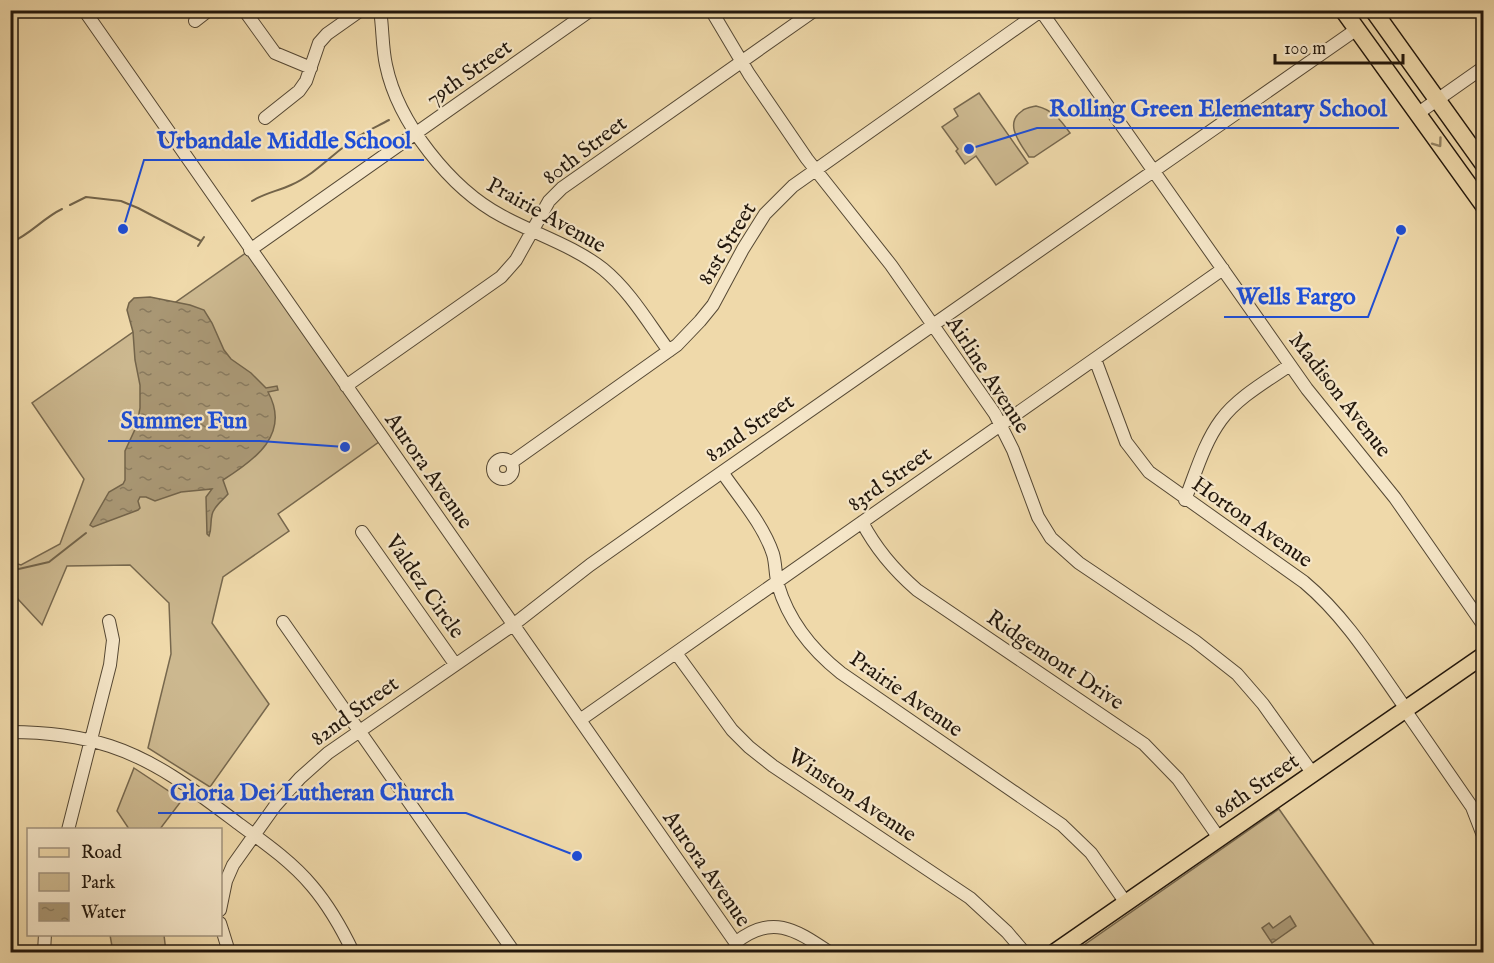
<svg xmlns="http://www.w3.org/2000/svg" width="1494" height="963" font-family="'IM FELL English',serif">
	<style>
		.green { fill: #ccb88f; stroke: #77684e; stroke-width: 1.5 }
		.water { fill: url(#water-ripples); stroke: #73644a; stroke-width: 1.5 }
		.lines { fill: none; stroke-linecap: round; stroke-linejoin: round }
		.stream { stroke: #73644a; stroke-width: 2 }
		.minor-casing { stroke: #554834; stroke-width: 14 }
		.major-casing { stroke: #22170c; stroke-width: 19 }
		.minor { stroke: #f5e6c8; stroke-width: 12 }
		.major { stroke: #efd9aa; stroke-width: 16 }
		.oneway { stroke: #938263 }
		.labels { text-anchor: middle; stroke-width: 4.5; stroke-linejoin: round; paint-order: stroke }
		.street-label { font-size: 22px; fill: #22170c; stroke: #f5e6c8 }
		.leader { fill: none; stroke: #1d4ed8; stroke-width: 2 }
		.callout-dot { fill: #1d4ed8; stroke: #f5e6c8; stroke-width: 2 }
		.callout-label { font-size: 24px; text-anchor: middle; font-weight: bold; fill: #1d4ed8; stroke: #f5e6c8; stroke-width: 4.5; stroke-linejoin: round; paint-order: stroke }
	</style>
	<defs>
		<pattern id="water-ripples" width="26" height="14" patternUnits="userSpaceOnUse" patternTransform="scale(1.5)"><rect width="26" height="14" fill="#a99774"/><path d="M2 4q2-2 4 0t4 0M15 11q2-2 4 0t4 0" fill="none" stroke="#897a5e"/></pattern>
	</defs>
	<rect width="100%" height="100%" fill="#efd9aa"/>
	<filter id="stains"><feTurbulence type="fractalNoise" baseFrequency=".00333" numOctaves="4"/><feColorMatrix values="0 0 0 0 .2 0 0 0 0 .09 0 0 0 0 .02 0 0 0 .5 -.17"/></filter>
	<radialGradient id="worn" r=".72"><stop offset=".6" stop-color="#630" stop-opacity="0"/><stop offset="1" stop-color="#630" stop-opacity=".3"/></radialGradient>
	<path class="green" d="M979,93L1028,163L996,185L976,156L965,164L956,151L958,149L942,127L958,116L954,109Z
		M1036,106C1053,110 1060,119 1070,133L1034,157H1029C1021,144 1003,124 1022,111C1025,108 1032,107 1036,106Z
		M250,250L383,439L278,514L289,531L223,577L212,623L269,704L210,787L148,748L171,654L169,603L130,565L67,566L42,625L16,597L11,595V562L21,565L60,544L84,479L32,403Z
		M134,768L182,800L160,829H129L117,811Z
		M1279,809L1379,952H1074Z
		M110,935H164L166,952H113Z"/>
	<path class="water" d="M150,297L190,305L204,310L212,323L224,350L231,359L251,373L266,388L277,386L278,390L268,392C291,434 255,460 223,480L228,494C223,500 213,507 212,515C210,523 212,528 209,536L207,534L206,497L212,489L181,492L155,501L146,497H140L138,501L140,508L138,510L93,527L90,525L109,492L123,484L125,480V451L137,425L140,408V385L135,360L133,332L127,310L129,303L134,298Z
		M1290,916L1296,926L1272,943L1262,928L1269,923L1273,928Z"/>
	<g class="lines">
		<path class="stream" d="M252,201C265,193 278,191 291,185C316,174 334,152 356,138C366,131 378,126 389,120
			M70,205L86,197L121,201L138,208L201,241
			M10,243C30,235 43,218 62,209
			M198,246L204,237
			M10,571L49,562L86,533"/>
		<g class="minor-casing">
			<path id="minor" d="M84,10L742,952
				M244,10L275,53L311,68
				M380,10C383,29 382,47 386,65C398,123 451,189 502,216C535,234 574,246 603,269C630,291 649,324 669,351
				M711,10L749,74L807,159L891,265L995,414L1013,450L1038,517L1051,538L1079,563L1195,641L1237,674L1263,704L1313,774
				M1041,11L1307,389L1395,498L1484,626
				M195,21L209,10
				M1417,114L1484,67
				M265,118L299,91L306,81L319,43L327,34L361,10
				M250,250L591,10
				M1095,359L1126,442L1149,472L1304,582C1346,617 1375,665 1406,709
				M346,386L501,277L516,260L549,201L562,188L815,10
				M493 469a10 10 0 1 1 20 0a10 10 0 1 1-20 0Z
				M512,462L677,345L700,321L713,305L743,249L765,214L793,186L1042,10
				M722,472C739,497 763,524 773,554C776,564 775,575 778,585C789,622 812,650 841,673L1062,825L1091,853L1126,903
				M1185,500C1196,472 1204,443 1221,420C1238,397 1267,381 1290,365
				M862,522C876,549 894,570 917,590L1144,744L1178,779L1219,838
				M362,532L455,664
				M283,622L514,952
				M676,653L732,730L749,747L773,766L970,898L1007,932L1024,952
				M1405,710L1472,807L1484,838
				M580,720L1223,269
				M10,732C43,732 79,736 110,746C159,762 199,794 239,824C265,843 292,862 312,886C329,906 342,929 353,952
				M68,830L110,665L113,640L109,621
				M220,910L226,881L233,865L275,806L300,778L328,753L513,625L590,565L685,498L1357,29
				M220,923L229,952
				M735,943C772,913 796,930 829,952
				M44,952L45,934"/>
		</g>
		<g class="major-casing">
			<path id="major" d="M1343,10L1484,206
				M1373,10L1484,165
				M1055,952L1484,655"/>
		</g>
		<use href="#minor" class="minor"/>
		<use href="#major" class="major"/>
	</g>
	<defs><path id="oneway-chevron" d="M-2-3.5L2.5 0L-2 3.5" fill="none" stroke-width="1.6" stroke-linecap="round" stroke-linejoin="round" transform="scale(1.5)"/></defs>
	<use class="oneway" href="#oneway-chevron" transform="translate(1438 143) rotate(54)"/>
	<g class="labels">
		<g class="street-label">
			<text transform="translate(468 72) rotate(-35)" y="8">79th Street</text>
			<text transform="translate(584 149) rotate(-37)" y="8">80th Street</text>
			<text transform="translate(547 214) rotate(29)" y="8">Prairie Avenue</text>
			<text transform="translate(726 243) rotate(-59)" y="8">81st Street</text>
			<text transform="translate(989 374) rotate(57)" y="8">Airline Avenue</text>
			<text transform="translate(1341 394) rotate(52)" y="8">Madison Avenue</text>
			<text transform="translate(749 427) rotate(-35)" y="8">82nd Street</text>
			<text transform="translate(430 470) rotate(55)" y="8">Aurora Avenue</text>
			<text transform="translate(889 478) rotate(-35)" y="8">83rd Street</text>
			<text transform="translate(1253 521) rotate(35)" y="8">Horton Avenue</text>
			<text transform="translate(426 586) rotate(55)" y="8">Valdez Circle</text>
			<text transform="translate(1056 659) rotate(34)" y="8">Ridgemont Drive</text>
			<text transform="translate(907 693) rotate(35)" y="8">Prairie Avenue</text>
			<text transform="translate(354 710) rotate(-36)" y="8">82nd Street</text>
			<text transform="translate(1256 785) rotate(-35)" y="8">86th Street</text>
			<text transform="translate(853 794) rotate(34)" y="8">Winston Avenue</text>
			<text transform="translate(708 868) rotate(55)" y="8">Aurora Avenue</text>
		</g>
	</g>
	<path class="leader" d="M969 149L1037 128H1399M123 229L144 160H424M1401 230L1368 317H1224M345 447L260 441H108M577 856L466 813H158"/>
	<g class="callout-dot">
		<circle cx="969" cy="149" r="6"/>
		<circle cx="123" cy="229" r="6"/>
		<circle cx="1401" cy="230" r="6"/>
		<circle cx="345" cy="447" r="6"/>
		<circle cx="577" cy="856" r="6"/>
	</g>
	<g class="callout-label">
		<text x="1218" y="116">Rolling Green Elementary School</text>
		<text x="284" y="148">Urbandale Middle School</text>
		<text x="1296" y="304">Wells Fargo</text>
		<text x="184" y="428">Summer Fun</text>
		<text x="312" y="800">Gloria Dei Lutheran Church</text>
	</g>
	<rect width="1494" height="963" fill="none" stroke="#efd9aa" stroke-width="36"/>
	<rect x="12" y="12" width="1470" height="939" fill="none" stroke="#22170c" stroke-width="3"/>
	<rect x="18" y="18" width="1458" height="927" fill="none" stroke="#22170c" stroke-width="1.5"/>
	<rect x="27" y="828" width="195" height="108" fill="#f5e6c8" stroke="#a1937d" stroke-width="1.5"/>
	<rect x="39" y="848" width="30" height="9" fill="#efd9aa" stroke="#a1937d" stroke-width="1.5"/>
	<text x="81" y="858" font-size="18" fill="#22170c">Road</text>
	<rect x="39" y="873" width="30" height="18" fill="#ccb88f" stroke="#a1937d" stroke-width="1.5"/>
	<text x="81" y="888" font-size="18" fill="#22170c">Park</text>
	<rect x="39" y="903" width="30" height="18" fill="url(#water-ripples)" stroke="#a1937d" stroke-width="1.5"/>
	<text x="81" y="918" font-size="18" fill="#22170c">Water</text>
	<path d="M1275 54v9h128v-9" fill="none" stroke="#22170c" stroke-width="3"/>
	<text x="1284" y="54" font-size="18" fill="#22170c" stroke="#f5e6c8" stroke-width="4.5" paint-order="stroke">100 m</text>
	<rect width="100%" height="100%" filter="url(#stains)"/>
	<rect width="100%" height="100%" fill="url(#worn)"/>
</svg>
